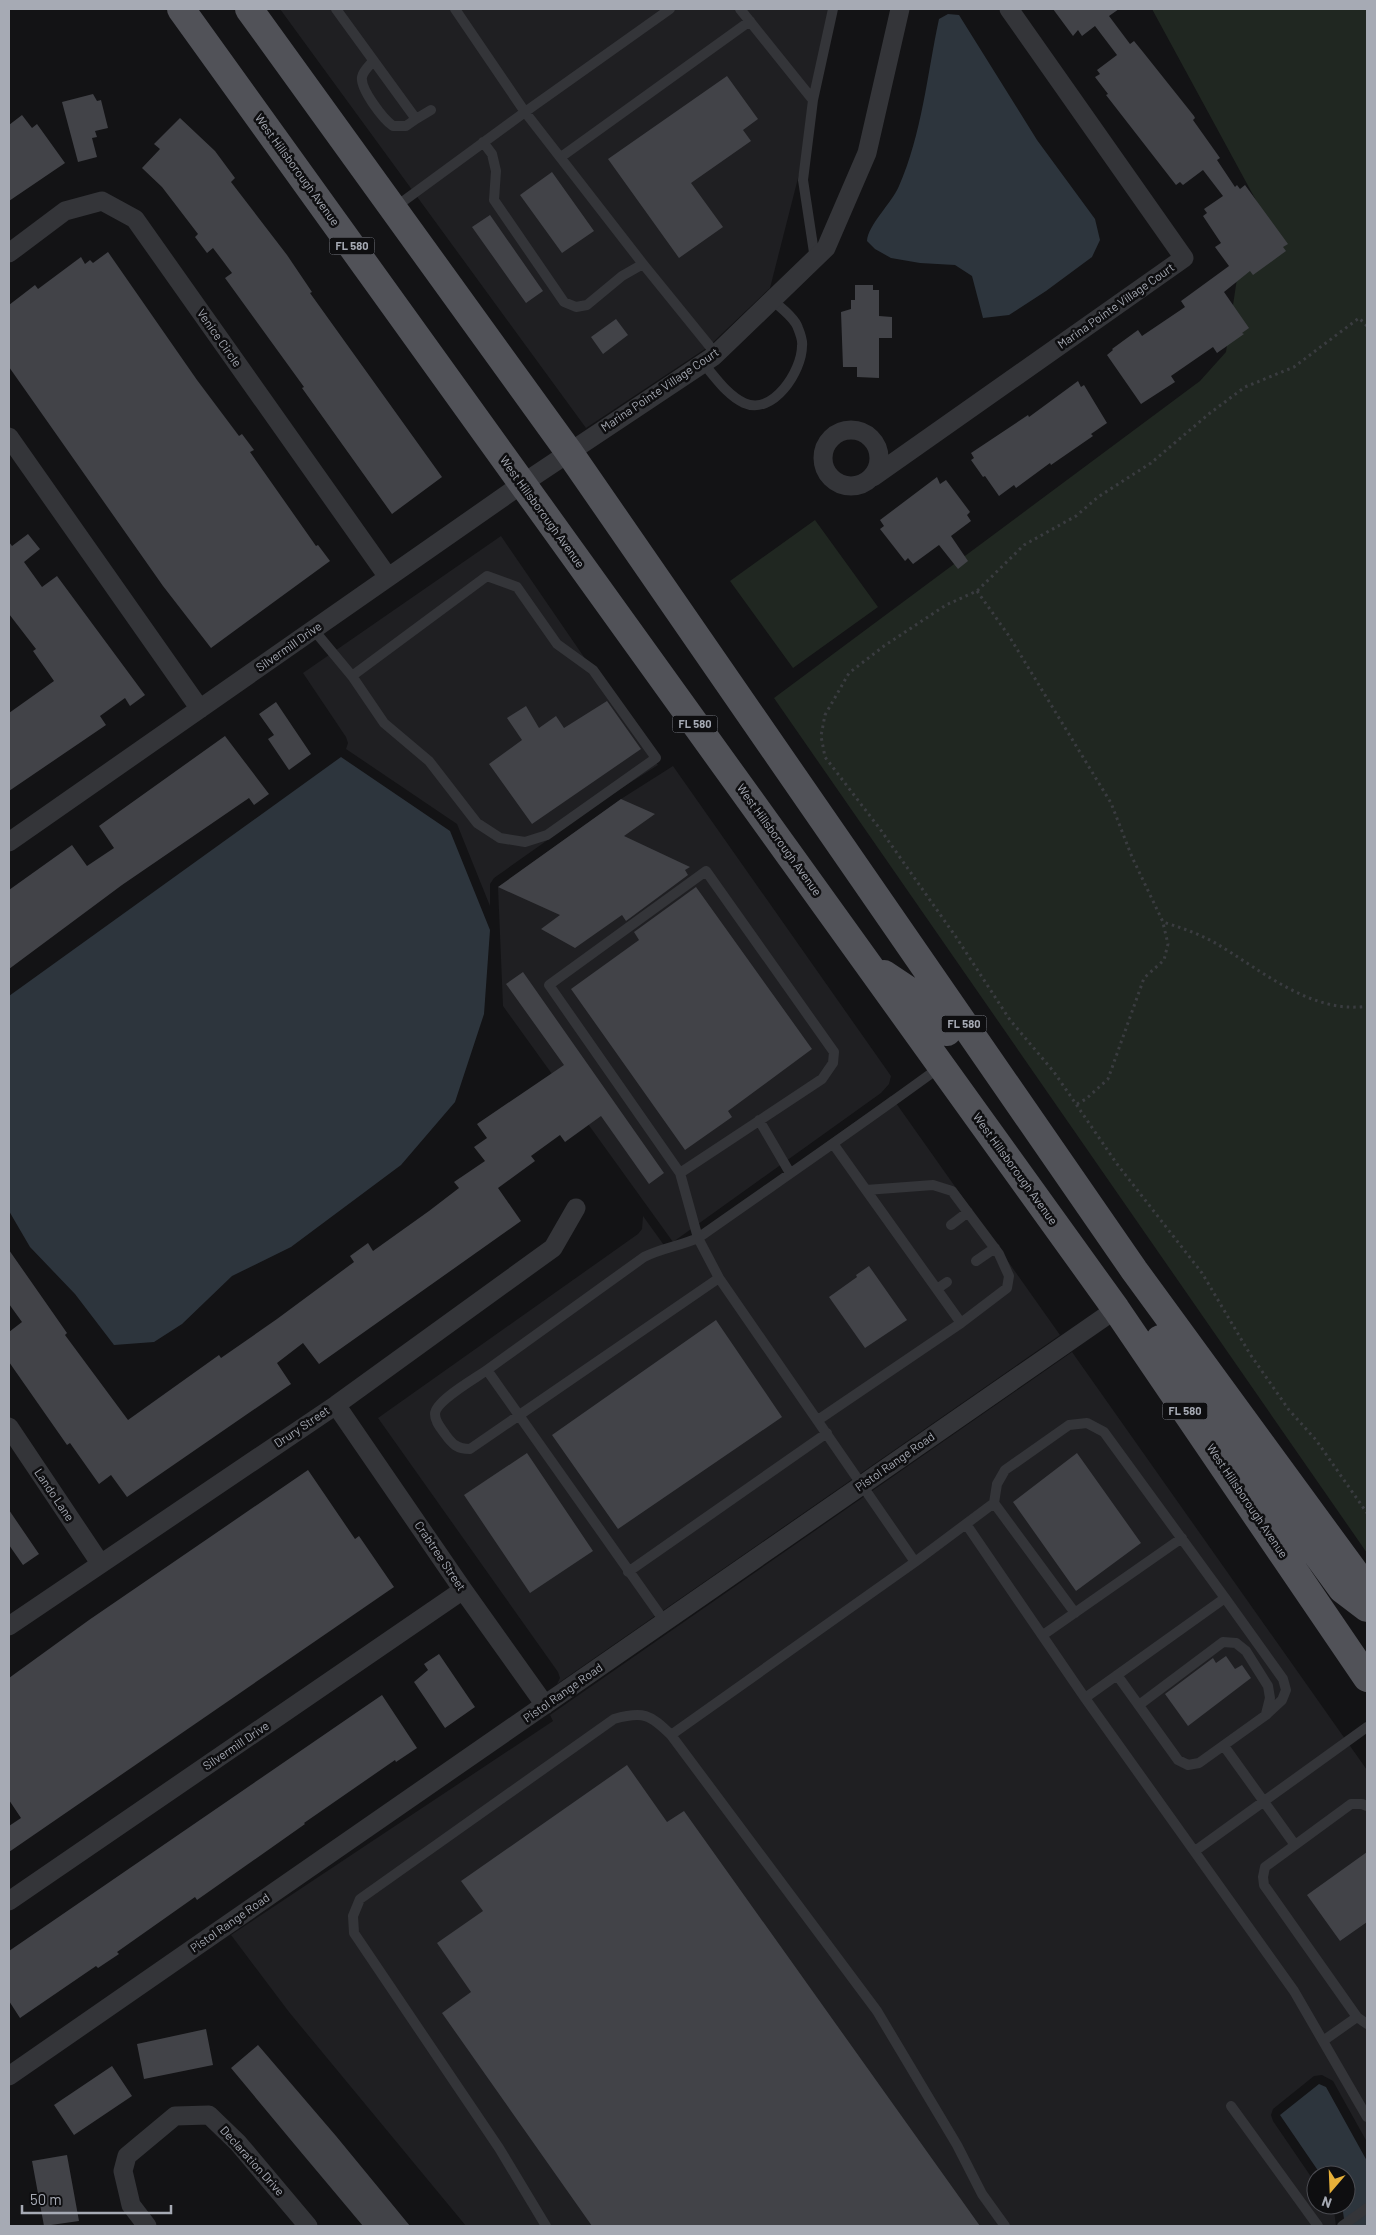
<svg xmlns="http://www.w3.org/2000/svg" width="1376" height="2235" font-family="Barlow,sans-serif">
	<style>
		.built { fill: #1f1f22 }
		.green { fill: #202721 }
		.water { fill: #2d353d }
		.building { fill: #424348 }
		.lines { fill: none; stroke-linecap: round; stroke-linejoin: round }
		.path { stroke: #3a3c40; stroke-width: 3; stroke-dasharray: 2.5 4; stroke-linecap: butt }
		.service { stroke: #343539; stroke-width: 10 }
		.minor { stroke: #343539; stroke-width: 19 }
		.primary { stroke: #515258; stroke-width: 28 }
		.labels { text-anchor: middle; stroke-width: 5; stroke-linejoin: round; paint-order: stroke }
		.shield { fill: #0e0e10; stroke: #787b83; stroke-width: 1 }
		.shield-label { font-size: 11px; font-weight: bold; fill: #a6aab4 }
		.street-label { font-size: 12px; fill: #a6aab4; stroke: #0e0e10 }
	</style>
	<rect width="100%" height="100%" fill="#131315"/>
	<path class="built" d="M280,9H829L808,139L770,288L708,347L586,428Z
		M501,536L658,765L617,791L494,878L490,884V906L457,824L346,749L348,743L346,737L303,673Z
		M673,766L891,1076L889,1084L881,1093L673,1242L503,1006L498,887L621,799Z
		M891,1096L1060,1335L557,1684L560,1678L558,1672L378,1418L638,1234L642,1229L643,1216L666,1248L675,1251Z
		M1072,1352L1367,1770V2142L1333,2081L1322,2075L1314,2076L1273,2109L1271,2115L1273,2121L1316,2184V2205H1330L1334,2210L1336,2226H466L289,2012L231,1935L553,1721L550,1715Z"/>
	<path class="green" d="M1152,9H1367V1553L774,698L1200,381L1226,352L1239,265L1277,239Z
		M815,520L878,607L793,668L730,581Z"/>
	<path class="water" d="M948,14L959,15L1037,140L1095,219L1100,240L1092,257L1046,291L1009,315L983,318L972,276L955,265L920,263L891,258L875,249L867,241C868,225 891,204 899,186C922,134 927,75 939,19Z
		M341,757L450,831L490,930L484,1014L455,1102L401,1165L291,1247L232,1276L182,1324L154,1342L114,1345L75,1294L30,1247L9,1211V996Z
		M1319,2084L1326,2087L1367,2161V2226H1345L1342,2205H1346V2175H1321L1280,2115Z"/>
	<path class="building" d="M1053,9H1119L1109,16L1130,44L1134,41L1143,52L1194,116L1195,118L1193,120L1220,158L1217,160L1235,187L1237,185L1240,189L1245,185L1288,244L1283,247L1286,251L1253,275L1250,271L1224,292L1249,328L1242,333L1244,334L1217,353L1213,347L1171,376L1175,382L1141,404L1107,355L1113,350L1112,349L1138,330L1142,336L1185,307L1181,301L1229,266L1215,247L1221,243L1203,216L1207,213L1204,209L1223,196L1203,170L1183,185L1180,182L1176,185L1106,95L1108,94L1095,77L1100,74L1097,70L1117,55L1095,26L1082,36L1078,30L1073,36Z
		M727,76L758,119L743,130L751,141L691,183L723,227L679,258L608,159Z
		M93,94L97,101L101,100L108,128L95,131L97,137L92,138L97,157L78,162L62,102Z
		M22,115L32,128L37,124L65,163L9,201V125Z
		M180,118L215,151L235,178L231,182L287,255L312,292L310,293L442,477L392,514L302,388L304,387L225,278L232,273L213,248L207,253L195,237L198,234L162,187L142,168L160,149L154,144Z
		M552,172L594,231L562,253L520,195Z
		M490,215L543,291L526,303L472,227Z
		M108,252L197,380L239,436L242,434L254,450L250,452L316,546L318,545L330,561L211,648L163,586L9,367V305L35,285L38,289L81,257L85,264L90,260L93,263Z
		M855,285H873V290H879V316L892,317V338H879V378L857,377V367H843L841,312L851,309V300H855Z
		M616,319L628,335L603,354L591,337Z
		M1078,381L1081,387L1084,385L1107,423L1091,434L1093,436L1051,465L1050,463L1016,488L1014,485L999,496L985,476L983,477L971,460L974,458L971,453L1028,415L1029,417Z
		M937,477L940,484L946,480L970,512L967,515L971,521L951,536L968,561L958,569L939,545L913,564L908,558L905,561L880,529L884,526L880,520Z
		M28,534L40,549L24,562L42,587L57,576L145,695L130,706L125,698L100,716L106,725L9,791V713L54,681L33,651L36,649L9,614V542L12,546Z
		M607,701L641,749L532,824L489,764L522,740L507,718L526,706L539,728L556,716L564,728Z
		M276,702L311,754L289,770L268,739L274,735L259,714Z
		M225,736L269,794L254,805L249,798L122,885L9,969V890L72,845L87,866L114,848L99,826Z
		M621,799L655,814L624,836L690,867L685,870L688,875L626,921L622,915L575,948L541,929L560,915L498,887Z
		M696,887L812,1049L728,1111L732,1117L685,1150L571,989L639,940L634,932Z
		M523,972L664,1173L649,1184L601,1116L565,1142L560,1135L531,1156L535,1161L498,1188L521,1221L319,1364L303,1343L277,1363L291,1384L127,1497L111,1475L99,1484L70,1443L67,1445L9,1362V1332L22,1322L9,1304V1250L67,1333L65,1335L128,1420L219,1355L221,1358L277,1319L354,1262L350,1256L368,1243L373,1251L429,1211L459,1188L454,1182L485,1161L474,1147L487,1138L477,1124L564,1065L506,984Z
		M869,1266L907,1320L865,1348L829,1297L857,1277L856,1275Z
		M716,1320L782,1417L618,1529L552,1435Z
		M527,1453L593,1551L530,1593L464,1495Z
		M1077,1453L1141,1543L1076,1591L1013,1502Z
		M308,1470L355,1539L359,1536L394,1587L9,1852V1826L21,1818L9,1800V1678L89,1620Z
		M9,1510L39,1554L23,1565L9,1545Z
		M439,1654L475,1707L445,1728L414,1682L428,1670L424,1664Z
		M1226,1656L1235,1669L1242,1665L1251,1678L1188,1726L1165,1694L1213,1658L1216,1663Z
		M382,1695L417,1748L396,1762L395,1760L304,1823L305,1824L197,1900L195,1897L117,1952L119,1954L98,1968L96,1966L20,2018L9,2001V1951Z
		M627,1765L667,1822L684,1811L980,2226H592L442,2013L471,1992L437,1943L483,1911L461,1881Z
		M1367,1852V1922L1340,1941L1307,1895Z
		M206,2029L213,2065L144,2079L137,2044Z
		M258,2045L336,2136L410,2226H363L295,2145L231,2068Z
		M112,2066L132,2096L74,2135L54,2105Z
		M67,2155L79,2221L44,2226L32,2161Z"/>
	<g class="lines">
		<path class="path" d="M1367,326L1359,318L1294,367L1245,387L1210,413L1151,463L1098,497L1076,516L1024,545L977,591L946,605L884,646L849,673L825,715L821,736L825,757L880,829L956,937L1010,1020L1054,1072L1117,1164L1202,1273L1250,1354L1289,1410L1316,1440L1367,1513
			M977,591L1009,636L1111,803L1132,857L1163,922C1182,928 1200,934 1217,944C1261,970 1313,1015 1367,1006
			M1077,1104L1086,1099L1108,1079L1144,978L1164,960L1168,944L1163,923"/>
		<path class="service" d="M336,9L416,119L431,110
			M455,9L525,112L670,9
			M740,9L813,100L803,180L815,259
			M373,61C369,66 363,71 362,77C360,89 383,119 393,126H406L416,119
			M813,100L833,9
			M483,142L492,154L496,171L494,200L564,302L576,307L587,305L622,276L643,264
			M561,157L750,21
			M394,208L525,112L643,264L716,354
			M703,363C716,378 727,395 744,403C773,416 802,371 802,346C803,341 800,333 798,328C795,318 780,307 772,300
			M313,629L352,676L384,723L429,761L477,823L500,838L525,842L547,835L656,758L593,670L557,644L517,587L487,576L352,676
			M759,1120L790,1173
			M866,1190L961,1323
			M951,1225L968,1212
			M976,1261L995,1248
			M937,1289L947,1282
			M487,1370C476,1378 435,1401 435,1414C435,1422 441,1428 445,1434C452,1444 457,1449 470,1449L719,1278
			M818,1420L961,1323L1007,1288L1009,1276L999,1254L952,1191L933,1185L866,1190L834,1145
			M994,1503L1075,1613
			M966,1524L1085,1698L1294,1991L1367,2117
			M915,1562L719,1278L698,1238C779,1181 861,1125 940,1067
			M628,1572L827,1433
			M665,1622L487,1370L644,1257C662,1248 680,1246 698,1238L680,1173L549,985L706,871L834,1052L833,1063L822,1079L680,1173
			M1043,1635L1182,1538
			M1117,1675L1178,1760L1188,1765L1199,1763L1266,1715L1282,1700L1286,1690L1283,1679L1225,1598
			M1139,1705L1223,1642L1236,1643L1246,1651L1268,1686L1270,1698L1266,1714
			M671,1735L915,1562L994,1503L997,1484L1005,1470L1069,1425L1087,1423L1104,1432L1225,1598L1085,1698
			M1224,1746L1295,1845
			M1367,1806L1362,1804H1351L1265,1867L1263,1877L1264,1885L1357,2017L1367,2024
			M1195,1851L1367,1727
			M1323,2041L1357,2017
			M1231,2106L1318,2226
			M546,2226L499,2148L354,1933L353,1916L360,1899L614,1719C643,1711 650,1714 671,1735L877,2011L957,2145L982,2194L1005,2226
			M1342,2226L1367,2208"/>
		<path class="minor" d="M9,253L65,211L102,201L135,219L388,577
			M823 458a28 28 0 1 1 56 0a28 28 0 1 1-56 0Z
			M9,437L200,709
			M873,477L1184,258L1009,9
			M9,842L522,484L714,356L826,248L867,153L900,9
			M336,1405L463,1590L545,1705
			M9,1427L100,1563
			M9,1626L336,1405L553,1248L576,1208
			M9,1901L463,1590
			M9,2076L1116,1309
			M147,2226L131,2205L123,2171L127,2156L175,2116L209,2115L238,2143L308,2226"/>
		<path class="primary" d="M181,9L1116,1309L1367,1678
			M249,9L569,452L1134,1270L1367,1589
			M884,974L926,1002L947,1032
			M1160,1339L1342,1589L1367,1608"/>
	</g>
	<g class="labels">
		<g class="shield">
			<rect x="329.5" y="237.5" width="45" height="17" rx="4"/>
			<rect x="672.5" y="715.5" width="45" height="17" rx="4"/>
			<rect x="941.5" y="1015.5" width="45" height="17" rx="4"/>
			<rect x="1162.5" y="1402.5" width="45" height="17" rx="4"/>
		</g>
		<g class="shield-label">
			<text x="352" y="250">FL 580</text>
			<text x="695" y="728">FL 580</text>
			<text x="964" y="1028">FL 580</text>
			<text x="1185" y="1415">FL 580</text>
		</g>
		<g class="street-label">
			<text transform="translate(297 170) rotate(54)" y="4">West Hillsborough Avenue</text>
			<text transform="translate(1116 306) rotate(-35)" y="4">Marina Pointe Village Court</text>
			<text transform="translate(219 338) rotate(55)" y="4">Venice Circle</text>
			<text transform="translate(660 390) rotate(-34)" y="4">Marina Pointe Village Court</text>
			<text transform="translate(542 512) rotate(54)" y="4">West Hillsborough Avenue</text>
			<text transform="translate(289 647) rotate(-35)" y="4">Silvermill Drive</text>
			<text transform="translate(779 840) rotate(54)" y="4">West Hillsborough Avenue</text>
			<text transform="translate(1015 1169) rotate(54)" y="4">West Hillsborough Avenue</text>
			<text transform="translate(302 1427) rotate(-34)" y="4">Drury Street</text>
			<text transform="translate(895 1462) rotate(-35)" y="4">Pistol Range Road</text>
			<text transform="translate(54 1495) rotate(56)" y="4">Lando Lane</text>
			<text transform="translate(1247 1501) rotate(56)" y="4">West Hillsborough Avenue</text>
			<text transform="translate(440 1556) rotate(56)" y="4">Crabtree Street</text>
			<text transform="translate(563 1693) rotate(-35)" y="4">Pistol Range Road</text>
			<text transform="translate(236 1746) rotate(-34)" y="4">Silvermill Drive</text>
			<text transform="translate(230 1923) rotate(-35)" y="4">Pistol Range Road</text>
			<text transform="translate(252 2161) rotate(48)" y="4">Declaration Drive</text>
		</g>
	</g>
	<rect width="1376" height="2235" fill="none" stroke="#a6aab4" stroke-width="20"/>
	<g transform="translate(1331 2190) rotate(199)"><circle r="24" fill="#0e0e10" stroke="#4b4c52"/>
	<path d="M0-4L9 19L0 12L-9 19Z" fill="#e7b039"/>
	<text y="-8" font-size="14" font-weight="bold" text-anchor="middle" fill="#a6aab4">N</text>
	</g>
	<path d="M22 2205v8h149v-8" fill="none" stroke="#a6aab4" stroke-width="2.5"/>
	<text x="30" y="2205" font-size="15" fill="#a6aab4" stroke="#0e0e10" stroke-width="4" paint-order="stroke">50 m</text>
</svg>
